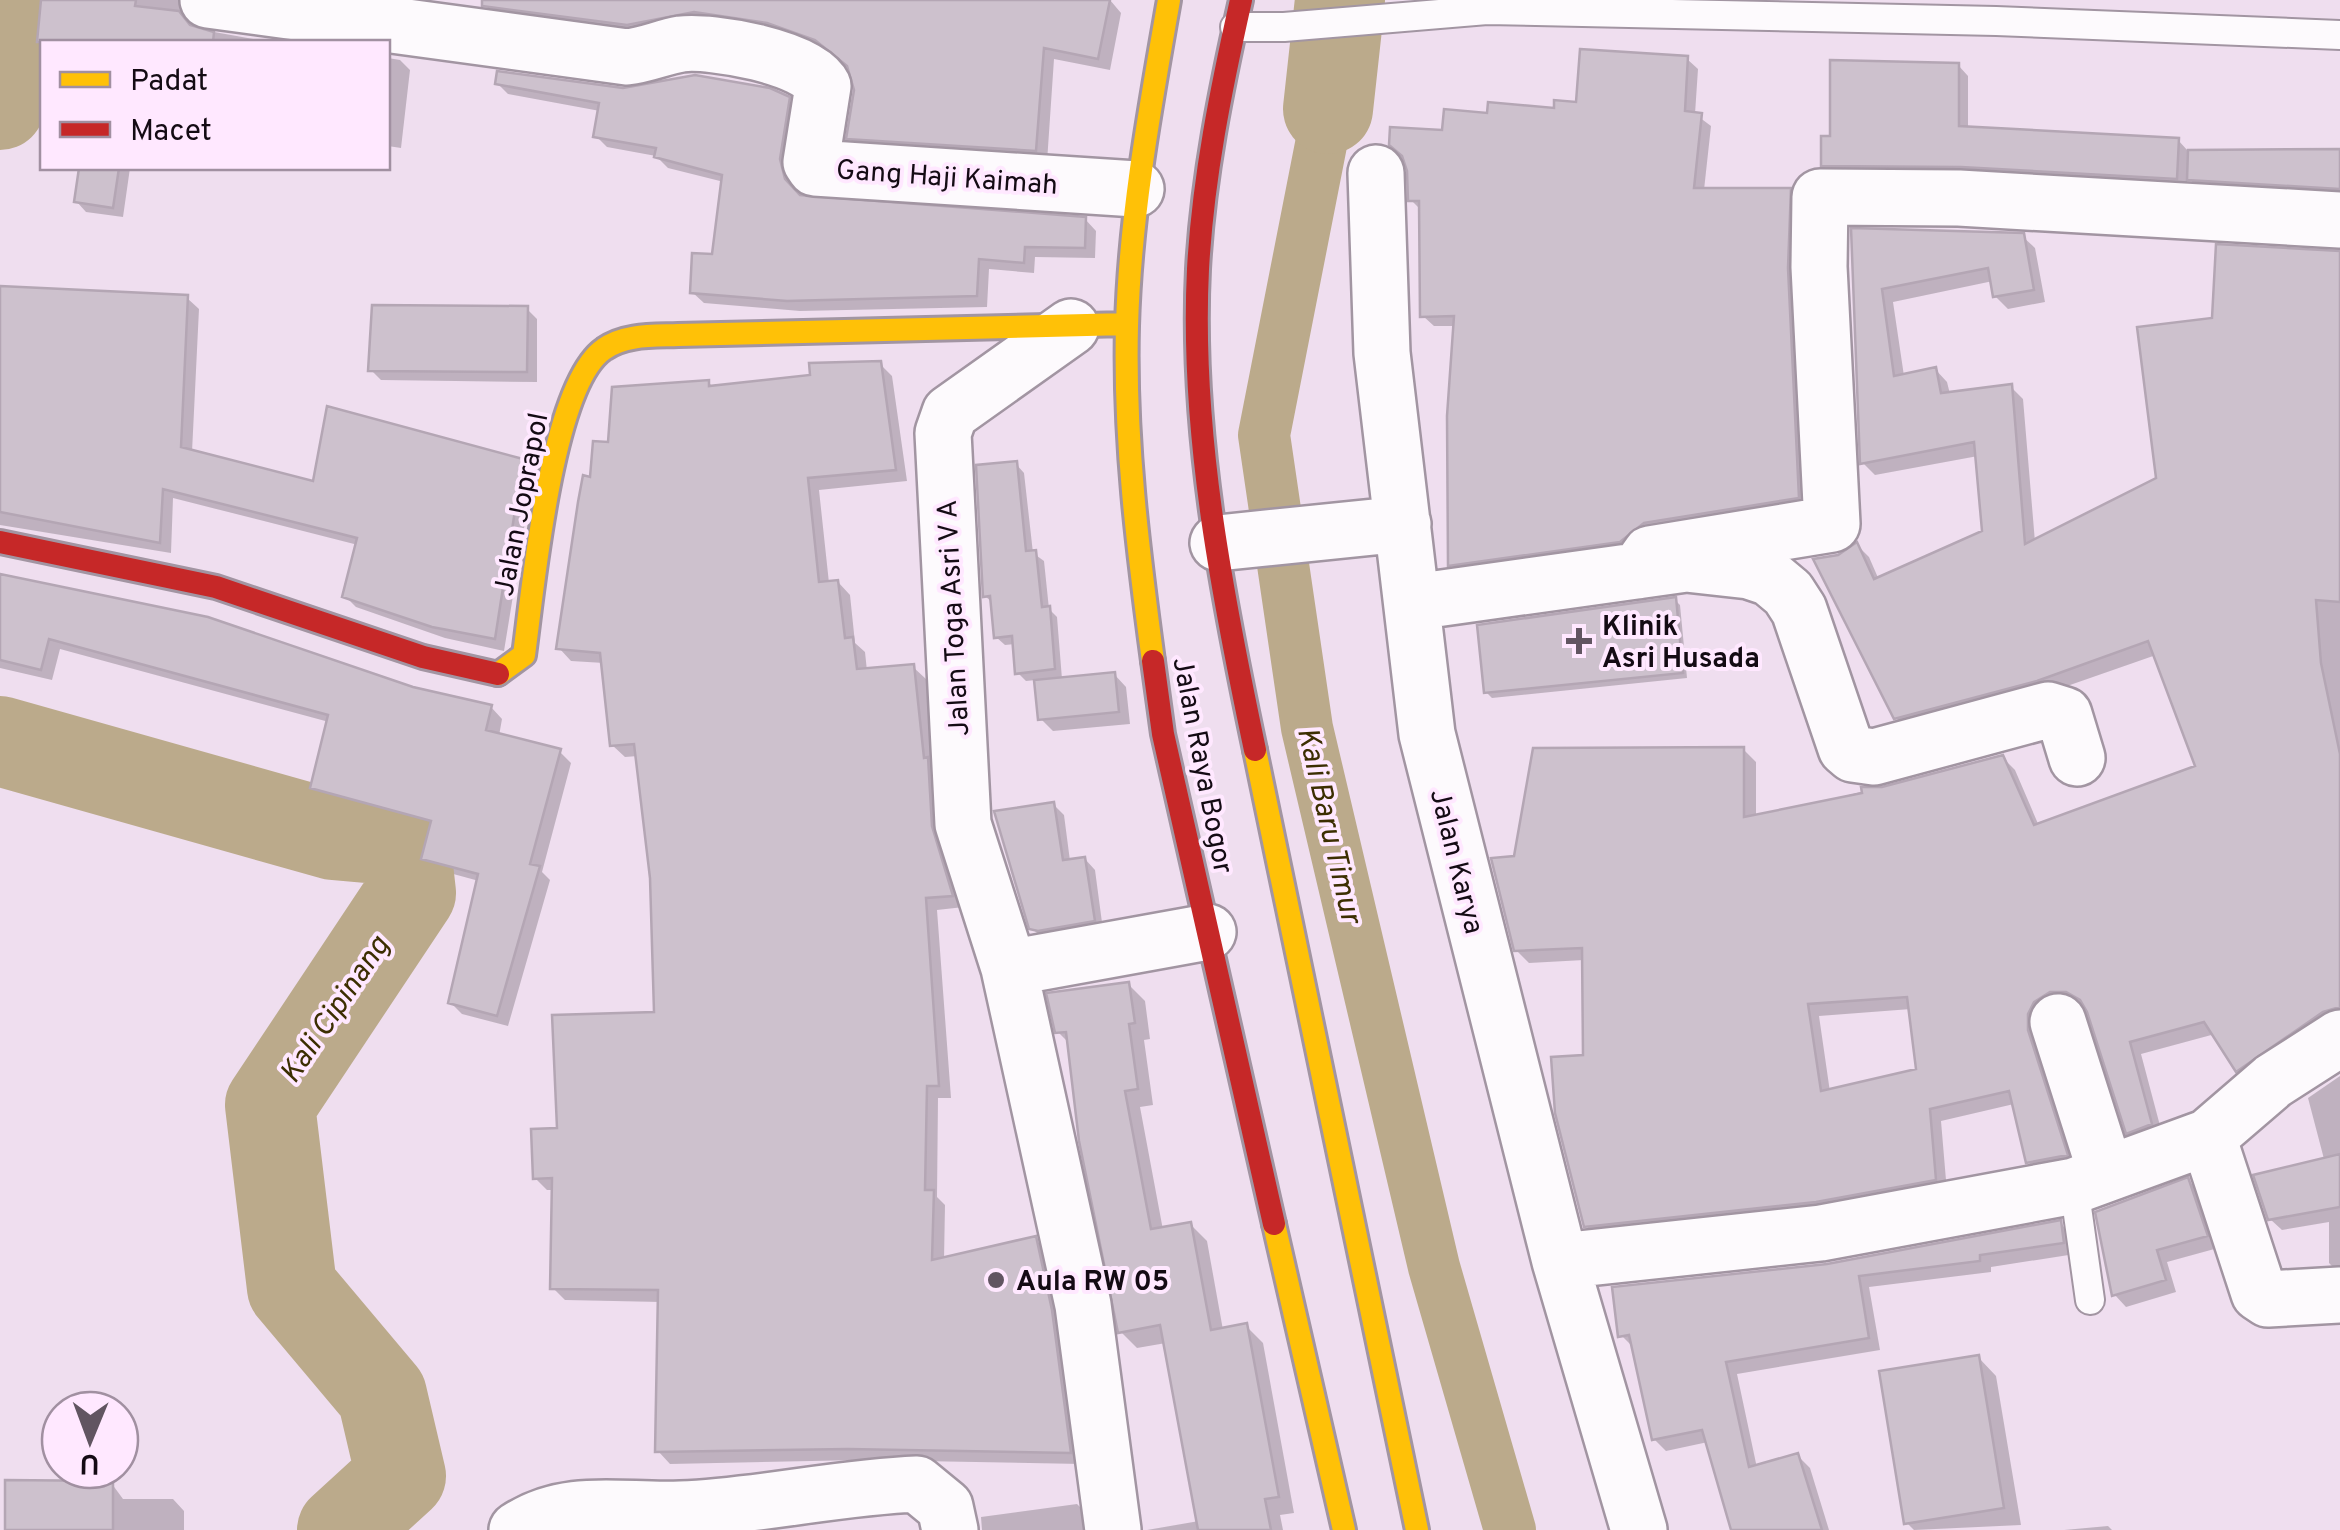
<svg xmlns="http://www.w3.org/2000/svg" width="2340" height="1530" font-family="Overpass,sans-serif">
	<style>
		.shadow { fill: #0003; fill-rule: evenodd }
		.lines { fill: none; stroke-linecap: round; stroke-linejoin: round }
		.canal { stroke: #bbaa8b; stroke-width: 52 }
		.river { stroke: #bbaa8b; stroke-width: 90 }
		.building { fill: #cdc1cd; stroke: #b4a6b4; stroke-width: 2.5; fill-rule: evenodd }
		.lane-casing { stroke: #a295a2; stroke-width: 32 }
		.street-casing { stroke: #a295a2; stroke-width: 60 }
		.slow-casing { stroke: #a295a2; stroke-width: 28 }
		.jam-casing { stroke: #a295a2; stroke-width: 28 }
		.lane { stroke: #fdfafd; stroke-width: 28 }
		.street { stroke: #fdfafd; stroke-width: 55 }
		.slow { stroke: #ffc107; stroke-width: 22 }
		.jam { stroke: #c62828; stroke-width: 22 }
		.poi-dot { fill: #615561; stroke: #ffe8ff; stroke-width: 4 }
		.labels { text-anchor: middle; stroke-width: 8; stroke-linejoin: round; paint-order: stroke }
		.street-label { font-size: 28px; fill: #140b14; stroke: #ffe8ff }
		.poi-label { font-size: 28px; font-weight: bold; fill: #140b14; stroke: #ffe8ff; text-anchor: start }
		.water-label { font-size: 30px; font-style: italic; fill: #3c2e02; stroke: #ffe8ff }
	</style>
	<rect width="100%" height="100%" fill="#efdeef"/>
	<path class="shadow" d="M43,0H189L186,8L192,28L270,42H42V51L39,47Z
		M485,0H1110L1121,13L1110,70L1054,59L1047,162L861,150L849,138L855,76L841,58L805,41L640,36L496,17Z
		M388,58L400,60L410,70L401,148L388,146Z
		M1687,59L1698,69L1695,114L1711,126L1704,190L1790,191L1801,202L1809,508L1632,551L1461,575L1451,565L1456,326H1434L1423,316L1421,210L1411,200L1445,133L1489,115L1578,105Z
		M1958,65L1968,76V129L2178,140L2188,151L2340,152V203L2202,192L2187,176V188L1834,175L1824,165L1833,138Z
		M497,83L788,100L799,111L790,171L800,198L1085,219L1096,231L1095,258L1035,257L1034,273L989,269L987,307L800,311L704,303L692,292L715,256L724,182L668,168L656,156L607,147L596,136L600,111L508,94Z
		M82,168H130L123,217L86,212L77,202Z
		M1853,231L2022,236L2035,248L2045,302L2008,309L1995,296L1993,281L1893,302L1904,376L1935,369L1947,382L1950,394L2011,387L2023,399L2035,542L2158,480L2215,320L2340,253V1021L2250,1082L2215,1034L2141,1054L2163,1137L2141,1145L2128,1132L2088,1007L2063,1004L2078,1167L2041,1174L2028,1162L2014,1104L1941,1121L1947,1192L1599,1238L1586,1226L1584,960L1529,963L1516,950V858L1743,749L1756,762V818L2002,757L2015,770L2039,826L2199,768L2156,655L2050,692L1909,731L1896,718L1817,561L1839,557L1857,545L1869,557L1879,580L1985,533L1978,456L1875,475L1863,463ZM1911,1009L1918,1071L1830,1092L1819,1016Z
		M0,289L187,298L199,309L192,452L315,484L522,461L533,473L504,651L445,638L356,607L345,596L358,545L173,498L171,553L0,525Z
		M527,309L537,319V382L381,380L371,370Z
		M880,364L892,376L907,481L819,490L829,583L838,582L850,595L855,643L865,652L867,671L913,667L926,679L935,768L964,907L937,910L951,1098H938L937,1197L945,1205L944,1260L1035,1239L1047,1251L1082,1464L861,1460L670,1464L658,1451L661,1302L565,1300L553,1288L554,1190H547L535,1178L560,1130L656,1014L653,878L638,756L625,757L612,745L604,663L571,661L559,648L592,480L610,445L708,382L714,388L813,378Z
		M1016,464L1024,473L1033,553L1044,561L1049,609L1057,617L1062,679L1114,674L1126,687L1130,724L1053,731L1041,719L1036,680L1026,681L1017,672L1015,644L1005,645L996,637L994,604L985,596Z
		M0,576L491,707L502,719L499,736L560,752L571,763L542,872L550,880L508,1026L462,1014L450,1002L479,881L435,869L424,858L432,828L324,799L312,787L329,722L60,649L52,680L0,668Z
		M1675,600L1680,605L1687,678L1492,698L1486,692Z
		M1054,805L1064,815L1070,861L1085,859L1095,870L1103,930L1042,938L1032,928Z
		M1128,984L1145,1001L1150,1039L1144,1040L1153,1105L1140,1107L1163,1230L1190,1224L1207,1241L1223,1330L1246,1326L1263,1343L1294,1513L1280,1515L1283,1530H1147L1199,1521L1166,1343L1137,1348L1121,1332L1070,1044L1058,1032Z
		M2340,1076V1274L2329,1263V1222L2282,1230L2270,1219L2324,1159L2308,1098Z
		M2188,1180L2200,1193L2218,1248L2167,1262L2176,1292L2126,1307L2114,1294Z
		M2060,1223L2072,1235L2075,1254L1991,1267V1272L1869,1287L1880,1350L1737,1374L1757,1468L1798,1456L1810,1468L1829,1530H1734L1708,1442L1666,1451L1654,1439L1633,1347L1621,1335L1827,1266Z
		M1978,1357L1996,1376L2021,1525L1914,1530L1906,1522Z
		M112,1484L123,1499H173L184,1511V1530H7Z
		M1077,1504L1094,1521L1096,1530H982L981,1517Z
		M2108,1526L2112,1530H2064Z"/>
	<g class="lines">
		<path class="canal" d="M1328,109L1264,435L1307,728L1434,1267L1510,1530"/>
		<path class="river" d="M0,6L6,91L0,105
			M1328,109L1340,0
			M0,741L333,835L378,839L407,857L411,893L270,1105L292,1288L382,1395L401,1476L342,1530"/>
	</g>
	<path class="building" d="M41,0H136L135,6L179,11L190,25L214,32L213,42H37Z
		M482,0H1110L1098,59L1044,48L1036,151L846,139L854,90L847,66L815,40L767,23L694,12L627,25L482,6Z
		M1580,49L1688,56L1685,111L1702,113L1694,188H1791L1788,268L1799,498L1644,523L1620,542L1448,566L1447,416L1454,316L1420,317L1419,201H1408L1407,171L1402,156L1389,145L1390,127L1442,130L1444,109L1487,113L1488,102L1554,108V100L1576,102Z
		M1830,60L1959,63V126L2179,138L2177,179L1961,167L1821,166V136H1830Z
		M497,71L623,88L695,75L770,88L790,97L780,159L785,179L800,195L1086,217L1085,248L1025,247L1024,263L979,259L977,296L787,301L690,293L692,253L712,254L722,175L654,157L656,148L593,137L599,103L495,84Z
		M2340,149V189L2187,180L2188,150Z
		M79,168H119L113,208L74,202Z
		M1851,228L2024,233L2034,290L1993,297L1988,268L1882,289L1894,376L1936,367L1941,393L2012,384L2025,544L2156,478L2137,327L2212,318L2216,244L2340,251V602L2316,600L2321,663L2340,754V1007L2323,1012L2236,1072L2204,1022L2130,1042L2152,1124L2126,1134L2087,1012L2080,1000L2066,992H2050L2034,1002L2028,1014V1030L2068,1155L2026,1163L2009,1091L1930,1109L1936,1180L1816,1202L1584,1227L1555,1113L1551,1057L1583,1055L1582,948L1514,951L1491,858L1514,856L1533,748L1744,747V817L1862,793L1861,787H1882L2003,755L2034,825L2195,766L2148,641L2037,681L1894,719L1813,559L1838,555L1857,542L1874,579L1982,531L1974,442L1860,464ZM1907,997L1916,1069L1821,1091L1808,1004Z
		M0,286L188,295L181,447L313,481L327,406L523,459L495,639L432,627L342,597L357,538L163,489L160,543L0,512Z
		M372,305L528,306L527,372L368,371Z
		M881,361L896,470L808,478L819,582L838,580L845,638L853,637L857,669L914,664L924,758L928,757L932,826L953,896L926,898L939,1086H927L925,1190H934L932,1260L1036,1236L1052,1310L1071,1453L848,1449L655,1452L658,1290L550,1289L552,1178L533,1179L531,1129L557,1128L552,1015L654,1012L650,878L634,744L610,746L600,653L556,649L578,502L583,475L590,477L593,441L608,442L612,387L709,380V386L810,375L809,363Z
		M1017,461L1026,551L1036,550L1042,607L1050,606L1055,669L1015,674L1012,636L994,638L990,596L983,597L976,465Z
		M0,574L208,617L413,687L492,705L486,730L561,749L530,864L540,866L497,1016L448,1003L478,874L421,859L431,821L310,788L328,715L49,639L41,670L0,660Z
		M1676,597L1683,673L1484,693L1477,625Z
		M1115,672L1119,712L1038,720L1034,680Z
		M1054,802L1063,860L1085,857L1095,921L1038,931L1029,929L994,811Z
		M1129,982L1135,1023L1129,1024L1138,1089L1125,1091L1151,1229L1191,1222L1211,1330L1247,1323L1279,1497L1265,1499L1271,1530H1198L1160,1325L1118,1333L1079,1141L1066,1032L1055,1033L1046,993Z
		M2340,1154V1207L2268,1220L2253,1175Z
		M2188,1177L2208,1236L2157,1250L2166,1280L2112,1296L2095,1212Z
		M2061,1220L2064,1243L1980,1255V1261L1859,1276L1869,1338L1726,1362L1749,1467L1798,1453L1822,1530H1731L1702,1430L1652,1440L1629,1335L1618,1337L1612,1287L1827,1264Z
		M1979,1355L2004,1508L1904,1524L1879,1371Z
		M5,1480L113,1481V1530H5Z"/>
	<g class="lines">
		<g class="lane-casing">
			<path id="lane" d="M1235,27H1284L1487,10L1996,21L2340,35
				M2074,1186L2090,1300"/>
		</g>
		<g class="street-casing">
			<path id="street" d="M208,0L627,57C646,55 663,47 681,44C711,40 809,57 823,86L811,162L815,168L1136,189
				M1376,173L1382,353L1427,734L1560,1261L1639,1530
				M1071,327L950,413L943,433L963,824L1009,968L1083,1305L1113,1530
				M1218,543L1403,524
				M1638,571L1650,554L1832,524L1819,267L1820,197L1959,198L2340,220
				M1414,602L1686,564L1749,571L1770,578L1788,593L1799,610L1846,748L1853,754L1874,757L2048,710L2064,715L2077,758
				M1009,968L1208,932
				M2058,1022L2106,1173
				M2208,1137L2259,1293L2268,1299L2340,1295
				M1560,1261L1821,1233L2074,1186L2208,1137L2273,1081L2340,1038
				M517,1530C568,1496 625,1512 681,1509C760,1506 838,1487 917,1484L945,1507L950,1530"/>
		</g>
		<g class="slow-casing">
			<path id="slow" d="M1153,661C1138,550 1124,439 1127,326C1130,216 1150,108 1169,0
				M498,674L524,655C533,590 551,385 604,349C625,334 654,336 678,335L1127,324
				M1255,750L1417,1530
				M1274,1224L1344,1530"/>
		</g>
		<g class="jam-casing">
			<path id="jam" d="M1241,0C1221,89 1203,178 1198,269C1190,430 1222,594 1255,750
				M0,542L216,587L423,657L498,674
				M1153,661L1163,734L1274,1224"/>
		</g>
		<use href="#lane" class="lane"/>
		<use href="#street" class="street"/>
		<use href="#slow" class="slow"/>
		<use href="#jam" class="jam"/>
	</g>
	<g class="poi-dot">
		<path d="M1574 626h10v10h10v10h-10v10h-10v-10h-10v-10h10z"/>
		<circle cx="996" cy="1280" r="10"/>
	</g>
	<g class="labels">
		<g class="street-label">
			<text transform="translate(947 176) rotate(4)" y="10">Gang Haji Kaimah</text>
			<text transform="translate(520 504) rotate(-79)" y="10">Jalan Joprapol</text>
			<text transform="translate(952 618) rotate(-93)" y="10">Jalan Toga Asri V A</text>
			<text transform="translate(1204 765) rotate(79)" y="10">Jalan Raya Bogor</text>
			<text transform="translate(1458 861) rotate(76)" y="10">Jalan Karya</text>
		</g>
		<g class="poi-label">
			<text x="1602" y="635">Klinik<tspan x="1602" dy="32">Asri Husada</tspan></text>
			<text x="1016" y="1290">Aula RW 05</text>
		</g>
		<g class="water-label">
			<text transform="translate(1330 825) rotate(77)" y="10">Kali Baru Timur</text>
			<text transform="translate(334 1009) rotate(-56)" y="10">Kali Cipinang</text>
		</g>
	</g>
	<rect x="40" y="40" width="350" height="130" fill="#ffe8ff" stroke="#a190a1" stroke-width="2.5"/>
	<rect x="60" y="72" width="50" height="15" fill="#ffc107" stroke="#a190a1" stroke-width="2.5"/>
	<text x="130" y="90" font-size="30" fill="#140b14">Padat</text>
	<rect x="60" y="122" width="50" height="15" fill="#c62828" stroke="#a190a1" stroke-width="2.5"/>
	<text x="130" y="140" font-size="30" fill="#140b14">Macet</text>
	<g transform="translate(90 1440) rotate(181)"><circle r="48" fill="#ffe8ff" stroke="#a190a1" stroke-width="2.5"/>
	<path d="M0-8L18 38L0 25L-18 38Z" fill="#615561"/>
	<text y="-15" font-size="28" font-weight="bold" text-anchor="middle" fill="#140b14">U</text>
	</g>
</svg>
